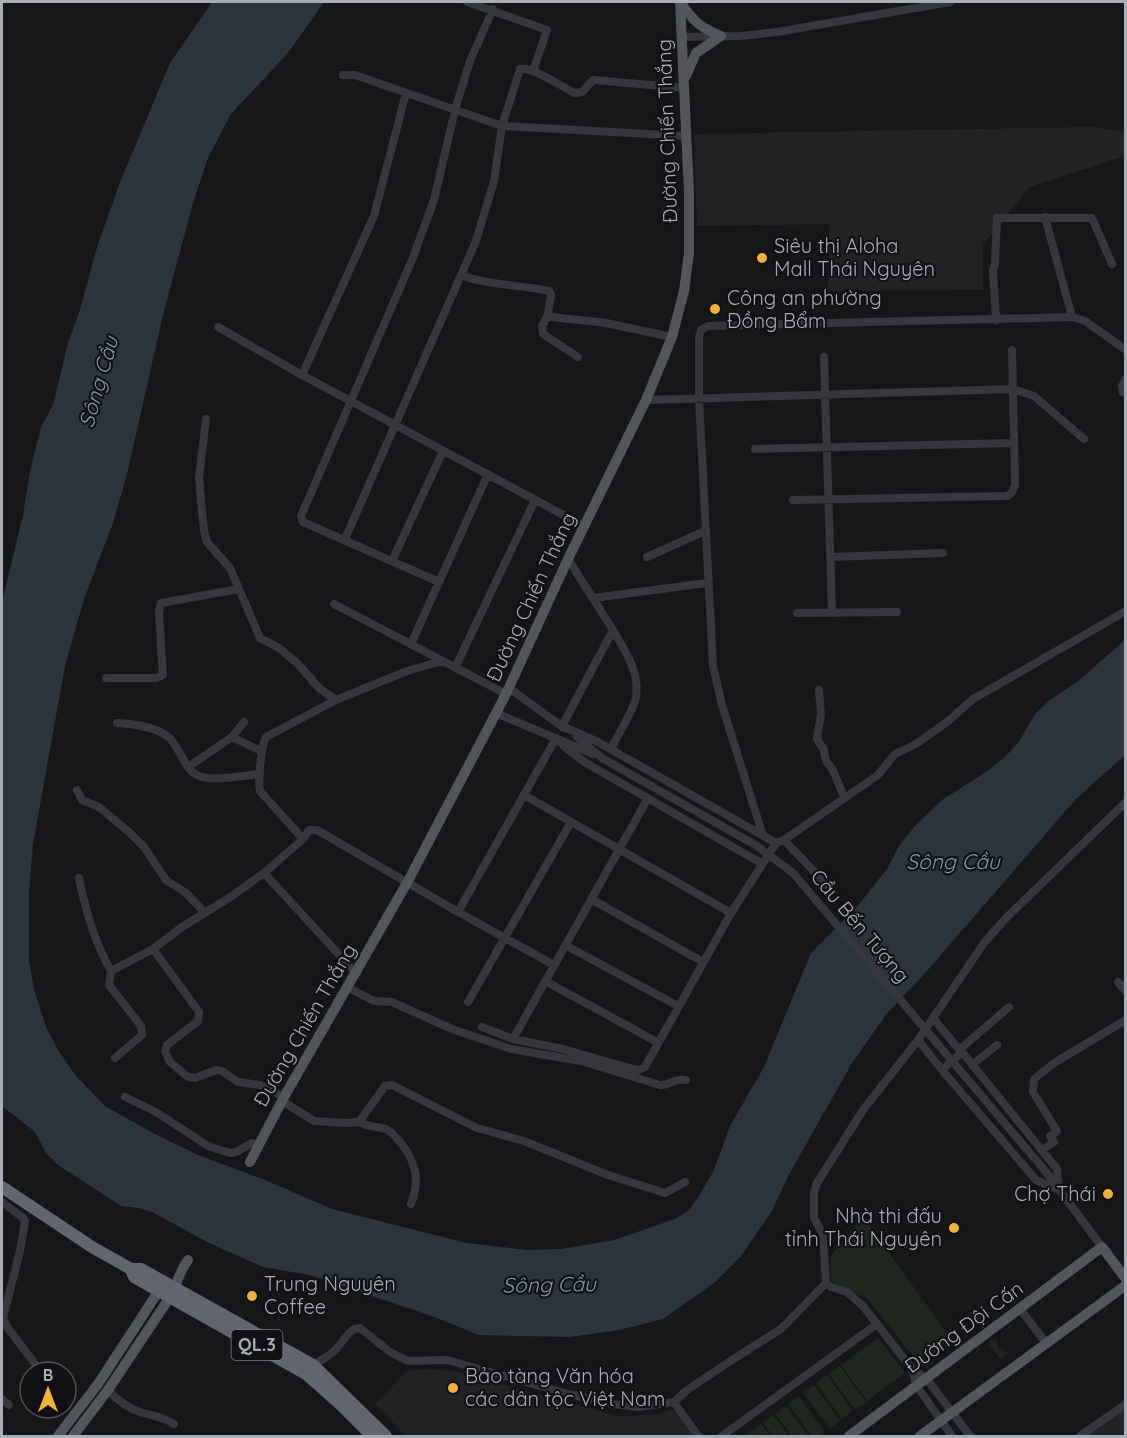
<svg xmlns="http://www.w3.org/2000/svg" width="1127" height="1438" font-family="Quicksand,sans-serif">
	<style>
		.built { fill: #222225 }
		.green { fill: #1e261f }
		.water { fill: #2c353c }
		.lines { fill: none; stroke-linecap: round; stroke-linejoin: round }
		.minor { stroke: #37383d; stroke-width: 8 }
		.major { stroke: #53555c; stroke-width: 10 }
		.highway { stroke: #63666e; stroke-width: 12 }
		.minor-bridge { stroke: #37383d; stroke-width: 8 }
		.poi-dot { fill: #f2b134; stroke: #111113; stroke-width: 2 }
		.labels { text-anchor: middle; stroke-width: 4.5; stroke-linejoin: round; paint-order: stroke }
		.shield { fill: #111113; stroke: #7b7e86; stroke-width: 1.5 }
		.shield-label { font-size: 18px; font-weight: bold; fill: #a8adb8 }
		.street-label { font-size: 20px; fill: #a8adb8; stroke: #111113 }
		.poi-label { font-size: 20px; fill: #a8adb8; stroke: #111113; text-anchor: start }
		.water-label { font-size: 21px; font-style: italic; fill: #7f9bb3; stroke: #111113 }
	</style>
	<rect width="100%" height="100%" fill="#161618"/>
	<path class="built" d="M1093,127L1125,132V156L1030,187L983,244V290L828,291L829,224L697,226L694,134Z
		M426,1369L453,1371L618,1416L654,1415L675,1409L693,1436H406L375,1404L407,1371Z
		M1125,1408V1436H1086Z"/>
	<path class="green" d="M863,1217L952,1340L920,1365L867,1298L834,1284L831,1278L830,1257Z
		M997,1337C995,1346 1000,1353 1009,1353L1000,1359L988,1343Z
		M878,1338L905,1373L867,1401L841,1365Z
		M840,1366L866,1402L855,1410L829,1374Z
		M827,1375L853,1411L842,1419L816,1383Z
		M814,1385L840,1421L830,1429L803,1393Z
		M799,1396L825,1432L819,1436H812L788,1404Z
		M786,1406L808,1435L809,1436H792L775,1414Z
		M773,1415L789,1436H773L763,1423Z
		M761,1424L770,1436H744Z"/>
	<path class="water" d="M212,2H324L288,53L231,114L208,158L193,203L163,315L127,474L113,523L84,599L65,666L33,844L29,892V961L34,989L46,1027L58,1050L76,1076L105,1106L153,1133L198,1155L265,1180L332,1209L466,1243L527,1250L561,1249L614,1240L675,1219L688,1211L696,1201L713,1172L730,1126L764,1067L811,953L856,908L887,869L899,846L915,826L942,800L986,772L1004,758L1018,743L1035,714L1051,699L1077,682L1125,640V755L1076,799L926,972L885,1016L852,1063L787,1178L772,1211L741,1256L714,1283L663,1319L619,1330L570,1337L479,1335L432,1316L309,1275L263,1267L209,1243L152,1212L139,1208L121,1206L58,1165L46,1153L35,1132L2,1106V602L23,515L30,471L41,427L53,405L68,343L79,313L98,244L121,180L170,63Z"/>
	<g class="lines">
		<path class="minor" d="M467,2L547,30L533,71
			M682,37L741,36L777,32L950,2
			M343,75H355L502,126L686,136
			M1045,217L1072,317
			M461,275C486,285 521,285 549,291L551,295L548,313L551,317L606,323L672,337
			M548,315L542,326L543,334L578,357
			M996,320L993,270L995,264L997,218H1092L1112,264
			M218,327L302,375L584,526
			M824,357L832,613
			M302,375L374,216L406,93
			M1123,392L1122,386L1126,379
			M646,400L1013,389L1034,396L1084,439
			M206,419L199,478L204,531L207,542L230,568L260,638L279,648L298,664L319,688L336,700
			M755,449L1014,443
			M793,500L1008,496L1012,492L1015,485L1012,350
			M345,539L476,241L494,181L502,126L520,69C532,66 562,87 575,93L582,92L593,80L685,88
			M647,557L705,531
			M830,557L943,553
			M568,559L613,630L562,726L598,742L776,843
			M392,561L443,451
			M439,582L303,522L301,516L412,260L434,200L455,110L470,61L493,9
			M593,598L707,583
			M334,604L506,694
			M797,613L897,612
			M411,644L488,474
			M442,661L407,671L336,700L266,737C261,745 258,783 260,791L303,839L309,830H317L458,912L554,965
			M455,668L535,500
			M106,678H156L163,675L159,612L161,603L239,589
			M509,688L564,728
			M819,690L821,715L817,739L824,750L826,761L833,770L844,797
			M496,713L593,754
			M117,723C133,724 154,726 167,736C181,746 182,769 199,776C213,782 245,775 260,774
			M232,737L261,751
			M577,737L602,758
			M611,749C618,734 630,717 635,701C642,675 625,651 613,630
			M188,767L232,737L244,722
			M77,790L82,800L99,807L129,832L144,847L166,880L186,893L205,913
			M524,795L731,913
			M763,836L722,705L713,666L699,399V337L701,330L708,326L1072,317L1085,321L1126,350
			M784,840L830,888
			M264,873L355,972
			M79,878C86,911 94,941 111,971
			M591,899L703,962
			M458,912L556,738L566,748L586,763L761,863
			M565,945L678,1006
			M153,949L199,1012L198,1021L167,1045L165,1051L170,1062L188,1077L195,1078L216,1070L222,1071L238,1082L260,1085L284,1097
			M545,981L657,1042
			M1118,982L1126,991
			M347,987L374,1001L392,1002L452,1029L511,1049L581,1061L660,1085C670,1086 675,1077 686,1080
			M468,1002L571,822
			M933,1018L961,1052
			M482,1027L513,1039L563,1049L633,1069L639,1070L645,1067L731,913L776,843L784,840L878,775L895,754L916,744L947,722L973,699L1126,611
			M513,1039L648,798
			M918,1040L942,1070
			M959,1050L1009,1007
			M962,1052L1057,1169L1059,1190L1036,1180L942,1070Z
			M115,1058L142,1035L141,1026L109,985L111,971L153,949L182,927L232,896L264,873L303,839
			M972,1065L997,1045
			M125,1097L156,1112L208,1146L230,1153L236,1152L252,1143L259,1145
			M282,1101L314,1121L345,1123L359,1122L385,1086L392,1085L477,1128L524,1141L608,1175L665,1193L685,1182
			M359,1122C367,1127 377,1126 386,1129C392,1132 396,1137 400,1142C416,1161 420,1180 411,1204
			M1042,1150L1054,1142L1050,1136L1057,1131L1033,1092L1034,1079L1054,1063L1126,1020
			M1046,1172L1102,1247
			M2,1202L22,1217L25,1221L20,1251L3,1318L7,1327L36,1365
			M1020,1309L1047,1344
			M310,1369C317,1361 327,1358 334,1351C341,1344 346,1335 354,1329L360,1328L390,1352L408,1361L447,1360L568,1394L613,1404L638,1407L674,1402L698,1436
			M912,1369L916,1385L952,1436
			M108,1390C118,1401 128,1409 143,1413C154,1416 164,1417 174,1424
			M2,1399L9,1405
			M674,1402L687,1390L735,1358L781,1329L826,1283
			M722,1436L877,1324
			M970,1436L926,1378L912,1369L863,1306L847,1292L831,1287L826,1283L823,1235L814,1218V1192L817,1183L863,1110L918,1040L984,943L1005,919L1126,802
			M1080,1436L1126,1404"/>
		<path class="major" d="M681,3C693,21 701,28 721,36
			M686,76L696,53L721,36
			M250,1162L284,1097L408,881L506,694L568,559L646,400L672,337L684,291L689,253V193L680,2
			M58,1436L98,1384L162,1286
			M73,1436L108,1390L170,1297C178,1284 178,1273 188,1260
			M849,1436L1102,1247L1126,1279
			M920,1436L1126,1285"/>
		<path class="highway" d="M2,1187L92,1247L131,1269H141L313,1365L386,1436
			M131,1269L134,1277L306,1374L341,1405L372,1436"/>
		<path class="minor-bridge" d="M602,758L757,846L793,873L1046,1172"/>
	</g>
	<g class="poi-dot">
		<circle cx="762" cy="258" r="6"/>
		<circle cx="715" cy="309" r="6"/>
		<circle cx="1108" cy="1194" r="6"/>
		<circle cx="954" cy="1228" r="6"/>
		<circle cx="252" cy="1296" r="6"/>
		<circle cx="453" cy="1388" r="6"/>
	</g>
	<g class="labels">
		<rect class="shield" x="231.5" y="1330" width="51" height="30" rx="4.5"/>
		<g class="shield-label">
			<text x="257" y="1351">QL.3</text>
		</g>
		<g class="street-label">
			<text transform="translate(667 131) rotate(-92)" y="7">Đường Chiến Thắng</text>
			<text transform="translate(531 597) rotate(-65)" y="7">Đường Chiến Thắng</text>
			<text transform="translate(860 926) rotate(50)" y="7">Cầu Bến Tượng</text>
			<text transform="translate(305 1025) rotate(-60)" y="7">Đường Chiến Thắng</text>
			<text transform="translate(964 1327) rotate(-36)" y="7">Đường Đội Cấn</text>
		</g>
		<g class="poi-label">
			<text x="774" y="253">Siêu thị Aloha<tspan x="774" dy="23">Mall Thái Nguyên</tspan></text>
			<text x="727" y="305">Công an phường<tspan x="727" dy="23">Đồng Bẩm</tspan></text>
			<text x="1096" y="1201" text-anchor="end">Chợ Thái</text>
			<text x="942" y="1223" text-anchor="end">Nhà thi đấu<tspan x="942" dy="23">tỉnh Thái Nguyên</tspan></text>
			<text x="264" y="1291">Trung Nguyên<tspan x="264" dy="23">Coffee</tspan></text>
			<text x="465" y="1383">Bảo tàng Văn hóa<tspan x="465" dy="23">các dân tộc Việt Nam</tspan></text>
		</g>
		<g class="water-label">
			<text transform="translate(99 382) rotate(-74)" y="7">Sông Cầu</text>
			<text x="953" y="869">Sông Cầu</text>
			<text transform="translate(549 1285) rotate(-1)" y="7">Sông Cầu</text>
		</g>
	</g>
	<rect width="1127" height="1438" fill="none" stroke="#a8adb8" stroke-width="6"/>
	<g transform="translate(48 1390)"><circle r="28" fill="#111113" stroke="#4d4f55" stroke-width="1.5"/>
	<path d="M0-4.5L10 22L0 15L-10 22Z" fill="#f2b134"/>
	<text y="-9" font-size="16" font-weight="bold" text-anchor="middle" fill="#a8adb8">B</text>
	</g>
</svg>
